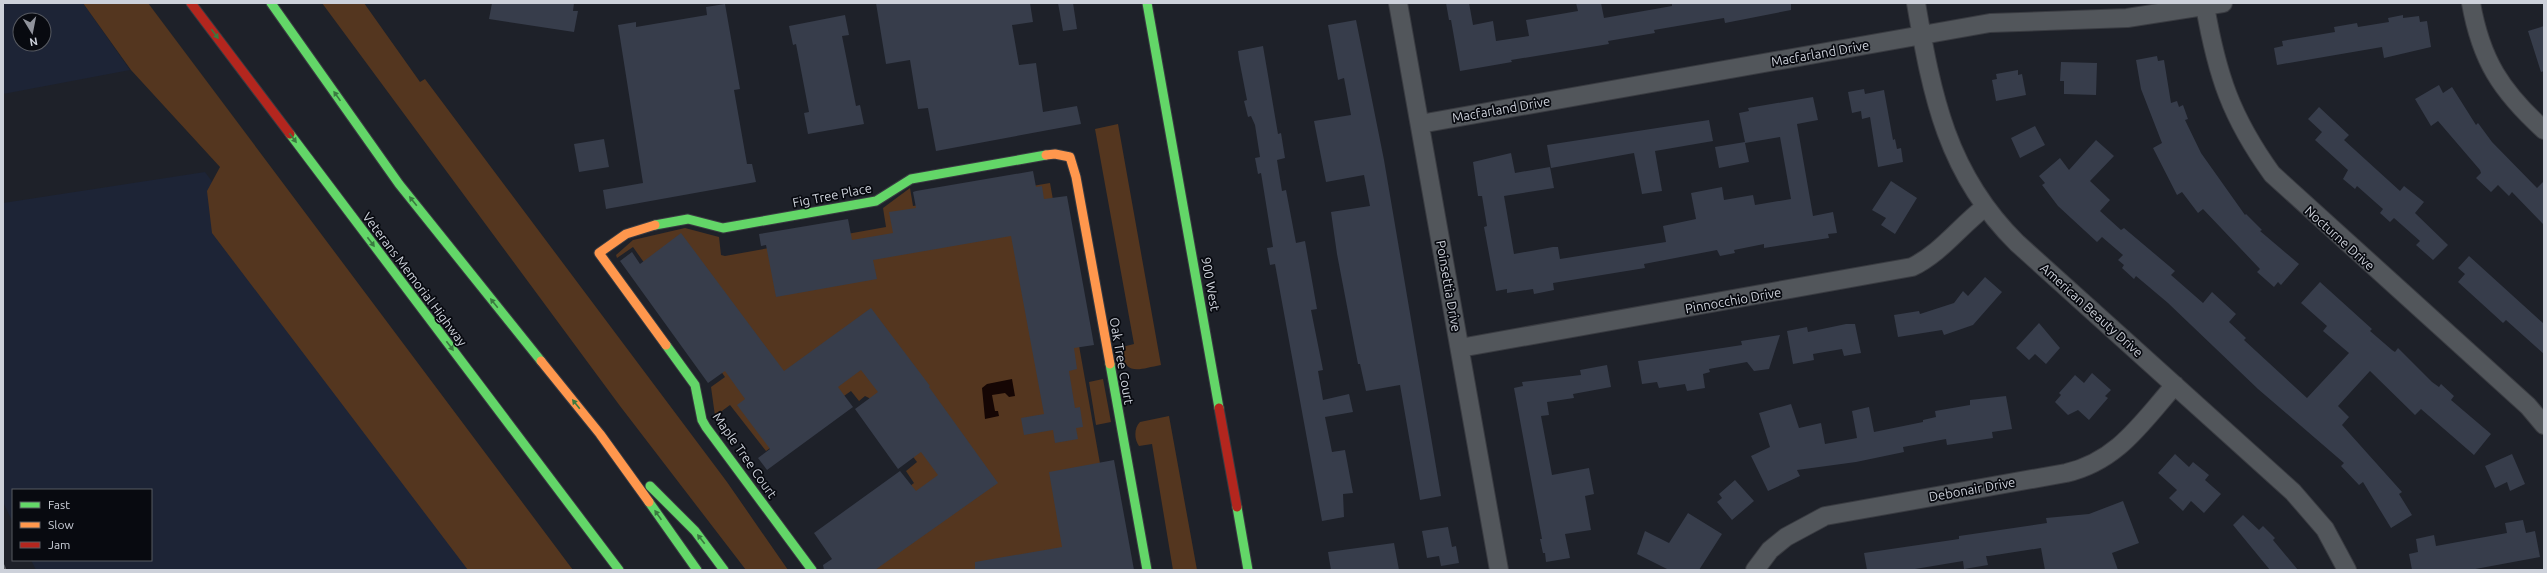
<svg xmlns="http://www.w3.org/2000/svg" width="2547" height="573" font-family="Ubuntu,sans-serif">
	<style>
		.built { fill: #1d2436; fill-rule: evenodd }
		.green { fill: #54361f }
		.water { fill: #150604 }
		.building { fill: #373d4b }
		.lines { fill: none; stroke-linecap: round; stroke-linejoin: round }
		.street-casing { stroke: #393b41; stroke-width: 20 }
		.fast-casing { stroke: #393b41; stroke-width: 11 }
		.slow-casing { stroke: #393b41; stroke-width: 11 }
		.jam-casing { stroke: #393b41; stroke-width: 11 }
		.street { stroke: #52565b; stroke-width: 18 }
		.fast { stroke: #63d668; stroke-width: 9 }
		.slow { stroke: #ff974d; stroke-width: 9 }
		.jam { stroke: #b3261e; stroke-width: 9 }
		.rail { stroke: #57595f; stroke-width: 3; stroke-dasharray: 8 4; stroke-linecap: butt }
		.oneway { fill: #3a7a40 }
		.labels { text-anchor: middle; stroke-width: 3.5; stroke-linejoin: round; paint-order: stroke }
		.street-label { font-size: 13px; fill: #cdd1da; stroke: #080a10 }
	</style>
	<rect width="100%" height="100%" fill="#1e2129"/>
	<path class="built" d="M3,3H83L130,70L3,94ZM20,20H44V44H20Z
		M205,172L499,570H36L31,560H151V490H13V523L3,502V203Z"/>
	<path class="green" d="M83,3H148L573,570H468L212,233L207,191L220,167L131,70Z
		M322,3H364L420,82L425,79L727,482L788,570H746L620,406Z
		M1118,124L1161,365C1139,369 1126,377 1120,350L1122,347L1134,344L1095,129Z
		M1050,183L1119,570H853L835,544L914,483L906,471L917,462L869,398L865,396L859,401L851,391L766,451L730,405L715,416L711,387L725,377L633,247L617,258L616,255L633,240L685,228L719,237L721,255L725,256L886,227L883,208L910,188L913,206Z
		M1103,379L1111,422L1096,425L1089,382Z
		M1169,416L1197,570H1173L1152,444L1139,446C1134,439 1134,428 1140,422Z"/>
	<path class="water" d="M1012,379L1015,396L1009,397L1005,393L992,395L995,411H998L999,416L985,419L982,388L987,384Z"/>
	<path class="building" d="M492,3H574L573,11H578L574,32L489,19Z
		M876,3H1030L1033,22L1012,25L1019,65L1036,63L1043,112L1077,106L1081,124L936,151L928,108L918,109L910,60L886,64Z
		M1058,3H1073L1077,29L1063,31Z
		M1446,3H1469L1473,25L1493,21L1496,41L1529,36L1526,20L1578,11L1576,3H1601L1604,18L1672,6V3H1791V10L1725,23L1724,18L1654,30L1655,33L1608,41L1609,44L1511,60L1512,62L1460,71L1451,20H1449Z
		M725,4L740,89L734,90L747,164H752L756,182L606,209L603,190L643,183L618,25L636,22V27L707,15L706,7Z
		M845,15L849,35L842,36L856,106L860,105L864,124L808,134L804,113L809,112L796,44L793,45L789,26Z
		M2403,15V18L2419,16L2420,22L2427,21L2431,47L2384,58L2382,47L2277,65L2274,48L2283,46L2282,41L2335,32L2334,27L2357,23L2358,27L2389,22L2388,18Z
		M1356,20L1384,160L1441,496L1420,500L1400,385L1366,391L1360,364H1358L1337,254L1331,212L1370,206L1364,175L1326,182L1314,121L1351,115L1344,78L1338,80L1328,25Z
		M2544,26V71L2541,72L2528,31Z
		M1263,46L1278,134L1281,133L1285,158L1277,160L1282,191L1286,190L1296,243L1305,241L1317,309L1311,310L1323,370L1318,371L1323,400L1349,394L1353,412L1325,417L1332,452L1345,450L1353,493L1343,494L1344,517L1322,521L1275,264L1270,265L1267,248L1273,247L1261,173L1258,174L1255,158L1260,157L1255,125L1251,116L1248,117L1244,101L1247,100L1239,59L1238,51Z
		M2157,56L2158,61L2164,60L2171,103L2177,101L2179,107L2183,105L2188,119L2185,120L2201,153L2245,215L2246,214L2262,230L2260,231L2299,264L2281,285L2278,282L2274,287L2257,272L2260,269L2203,209L2198,213L2182,192L2177,195L2153,148L2162,143L2141,89L2136,60Z
		M2061,62L2097,63L2096,95L2064,94V81H2060Z
		M2018,70V75L2022,74L2026,95L1996,101L1992,80L1997,79L1996,74Z
		M2439,85L2443,93L2452,87L2476,125L2478,123L2492,142L2537,188L2544,181V225L2512,192L2509,196L2498,185L2491,192L2476,178L2481,173L2480,170L2438,121L2431,126L2415,99Z
		M1864,89L1865,94L1884,90L1893,140L1895,139L1897,149L1901,148L1903,162L1878,167L1870,117L1862,119L1861,111L1852,113L1848,92Z
		M1813,97L1818,120L1797,124L1813,216L1833,212L1837,233L1828,234L1829,238L1764,248V244L1734,250L1735,253L1720,256L1717,250L1644,264L1645,268L1553,283L1554,290L1534,294L1533,289L1507,293V289L1496,291L1484,227L1487,226L1482,196H1478L1473,162L1511,153L1515,173L1550,167L1554,188L1504,196L1514,254L1553,247H1558L1560,259L1666,242L1663,226L1696,219L1691,193L1722,187L1724,200L1753,195L1755,205L1791,199L1780,137L1745,143L1749,162L1719,168L1715,147L1745,142L1739,113L1749,111L1748,108Z
		M2319,107L2349,135L2344,140L2400,191L2404,186L2424,202L2415,213L2448,245L2433,260L2416,245L2420,241L2394,218L2390,222L2380,213L2383,209L2357,186L2355,189L2343,179L2348,170L2315,140L2322,132L2308,119Z
		M1709,120L1713,141L1655,151L1662,191L1642,194L1634,153L1551,168L1547,145Z
		M2035,126L2045,145L2020,158L2011,138Z
		M604,139L609,167L579,172L574,144Z
		M2096,140L2114,156L2090,181L2110,200L2100,211L2121,230L2124,228L2175,271L2171,275L2203,303L2212,292L2236,314L2229,322L2246,338L2244,340L2307,398L2349,353L2323,331L2327,326L2301,303L2320,282L2372,329L2370,331L2392,350L2395,352L2398,348L2432,382L2439,387L2441,384L2454,396L2451,400L2491,434L2474,455L2421,409L2415,415L2370,371L2338,406L2349,417L2342,425L2402,492L2399,494L2412,515L2391,528L2363,482L2359,485L2341,466L2344,463L2258,389L2168,303L2136,276L2134,279L2122,268L2124,265L2118,260L2123,255L2102,237L2097,242L2058,206L2042,185L2045,183L2039,176L2060,158L2069,170Z
		M1033,171L1036,187L1042,186L1044,199L1067,196L1094,345L1074,348L1077,369L1069,371L1075,408L1080,407L1083,427L1076,428L1078,439L1055,443L1053,430L1024,435L1021,418L1044,414L1011,236L873,260L877,279L776,297L766,245L761,246L759,234L848,219L852,240L893,233L889,212L916,208L913,192L916,191Z
		M1891,181L1917,198L1895,234L1881,225L1886,218L1872,210Z
		M681,233L784,371L871,308L930,386L929,387L998,483L875,570H824L823,565L832,559L814,533L900,471L916,491L938,475L921,452L898,469L855,409L878,392L861,370L838,387L853,407L767,470L758,458L770,449L737,405L745,399L725,371L708,383L620,261L632,252L640,264Z
		M2469,256L2544,324V354L2506,320L2503,323L2458,282L2465,274L2458,268Z
		M1985,277L2002,292L1973,325L1944,335L1942,330L1898,337L1894,315L1919,311L1920,314L1954,303L1963,291L1968,296Z
		M2039,323L2060,348L2046,364L2035,354L2029,360L2016,348Z
		M1846,324H1855L1861,353L1844,356L1842,349L1813,354L1814,360L1793,364L1787,331L1807,327L1808,332Z
		M1780,335L1769,369L1754,371L1747,362L1709,369L1710,372L1703,374L1705,388L1687,391L1685,384L1659,388L1657,382L1642,384L1638,361L1742,345L1741,341Z
		M1607,365L1611,387L1573,394L1574,398L1547,402L1549,415L1541,416L1552,475L1589,468L1594,494L1585,496L1591,530L1565,534L1570,558L1546,562L1545,553H1543L1540,539H1542L1514,388L1523,386L1522,382L1581,375L1580,370Z
		M2092,373L2111,390L2105,396L2108,398L2089,420L2078,410L2068,415L2055,402L2061,395L2059,393L2075,375L2084,383Z
		M2006,396L2012,429L1992,432L1993,438L1947,445L1946,439L1903,447L1904,452L1856,462L1797,470L1800,476L1768,491L1751,456L1770,447L1759,413L1791,404L1799,428L1821,423L1825,444L1857,438L1852,411L1869,407L1874,432L1923,422V420L1936,417L1935,411L1970,405V400Z
		M2175,454L2189,467L2193,462L2209,475L2205,480L2221,494L2204,513L2191,501L2183,511L2169,498L2177,490L2158,473Z
		M2512,454L2525,484L2510,491L2507,482L2495,488L2485,466Z
		M1114,460L1134,570H975V562L1062,547L1049,472Z
		M1735,480L1754,501L1732,520L1717,502L1722,498L1719,494Z
		M2123,501L2139,543L2112,553L2118,570H2045L2041,548L1989,556H1986L1988,565L1964,569L1963,561L1909,570H1867L1864,553L1959,539V536L2047,523L2046,518L2089,514Z
		M1688,513L1722,534L1699,570H1669L1637,554L1645,531L1669,543Z
		M2243,515L2259,530L2263,526L2275,538L2273,540L2298,570H2270L2233,525Z
		M2523,520L2526,533L2535,531L2540,557L2470,570H2412L2409,554L2418,552L2416,539L2434,535L2436,546L2507,533L2505,523Z
		M1448,527L1452,547L1456,546L1459,563L1441,566L1439,556L1427,558L1422,531Z
		M1394,543L1399,570H1331L1328,552Z"/>
	<g class="lines">
		<g class="street-casing">
			<path id="street" d="M1398,3L1499,570
				M1916,3C1932,96 1947,174 2017,243L2293,492L2325,529L2347,570
				M2471,3C2481,60 2501,91 2544,130
				M2205,6C2217,75 2231,117 2272,174L2528,406L2544,425
				M1420,124L1990,23L2127,18L2223,3
				M1460,348L1912,267C1941,253 1959,227 1985,207
				M1755,570L1770,550L1786,537L1825,516L2066,473C2118,461 2142,422 2175,385"/>
		</g>
		<g class="fast-casing">
			<path id="fast" d="M271,3L399,184L541,361
				M1147,3L1219,408
				M290,134L619,570
				M655,225L688,219L723,228L876,201L911,179L1046,155
				M666,345L695,385L702,420L706,427L812,570
				M1110,364L1147,570
				M650,486L695,531L724,570
				M649,502L697,570
				M1237,507L1248,570"/>
		</g>
		<g class="slow-casing">
			<path id="slow" d="M1046,155L1055,154L1070,157L1076,177L1110,364
				M655,225L626,234L599,253L666,345
				M541,361L600,434L649,502"/>
		</g>
		<g class="jam-casing">
			<path id="jam" d="M191,3L290,134
				M1219,408L1237,507"/>
		</g>
		<use href="#street" class="street"/>
		<use href="#fast" class="fast"/>
		<use href="#slow" class="slow"/>
		<use href="#jam" class="jam"/>
		<path class="rail" d="M3,565L5,570"/>
	</g>
	<defs><path id="oneway-solid" d="M-6-.8H1V-3.2L6.5 0L1 3.2V.8H-6Z"/></defs>
	<g class="oneway">
		<use href="#oneway-solid" transform="translate(215 34) rotate(53)"/>
		<use href="#oneway-solid" transform="translate(337 96) rotate(-125)"/>
		<use href="#oneway-solid" transform="translate(293 138) rotate(53)"/>
		<use href="#oneway-solid" transform="translate(413 201) rotate(-129)"/>
		<use href="#oneway-solid" transform="translate(371 242) rotate(53)"/>
		<use href="#oneway-solid" transform="translate(494 303) rotate(-129)"/>
		<use href="#oneway-solid" transform="translate(450 346) rotate(53)"/>
		<use href="#oneway-solid" transform="translate(576 404) rotate(-129)"/>
		<use href="#oneway-solid" transform="translate(658 515) rotate(-125)"/>
		<use href="#oneway-solid" transform="translate(701 539) rotate(-128)"/>
	</g>
	<g class="labels">
		<g class="street-label">
			<text transform="translate(1820 53) rotate(-10)" y="5">Macfarland Drive</text>
			<text transform="translate(1501 109) rotate(-10)" y="5">Macfarland Drive</text>
			<text transform="translate(832 195) rotate(-11)" y="5">Fig Tree Place</text>
			<text transform="translate(2340 238) rotate(42)" y="5">Nocturne Drive</text>
			<text transform="translate(415 279) rotate(53)" y="5">Veterans Memorial Highway</text>
			<text transform="translate(1211 284) rotate(80)" y="5">900 West</text>
			<text transform="translate(1449 286) rotate(80)" y="5">Poinsettia Drive</text>
			<text transform="translate(1733 300) rotate(-10)" y="5">Pinnocchio Drive</text>
			<text transform="translate(2092 310) rotate(42)" y="5">American Beauty Drive</text>
			<text transform="translate(1122 361) rotate(80)" y="5">Oak Tree Court</text>
			<text transform="translate(745 455) rotate(55)" y="5">Maple Tree Court</text>
			<text transform="translate(1972 489) rotate(-10)" y="5">Debonair Drive</text>
		</g>
	</g>
	<rect width="2547" height="573" fill="none" stroke="#cdd1da" stroke-width="8"/>
	<rect x="12" y="489" width="140" height="72" fill="#080a10" stroke="#575a61"/>
	<rect x="20" y="502" width="20" height="6" fill="#63d668" stroke="#575a61"/>
	<text x="48" y="509" font-size="12" fill="#cdd1da">Fast</text>
	<rect x="20" y="522" width="20" height="6" fill="#ff974d" stroke="#575a61"/>
	<text x="48" y="529" font-size="12" fill="#cdd1da">Slow</text>
	<rect x="20" y="542" width="20" height="6" fill="#b3261e" stroke="#575a61"/>
	<text x="48" y="549" font-size="12" fill="#cdd1da">Jam</text>
	<g transform="translate(32 32) rotate(170)"><circle r="19" fill="#080a10" stroke="#575a61"/>
	<path d="M0-3L7 15L0 10L-7 15Z" fill="#90939c"/>
	<text y="-6" font-size="11" font-weight="bold" text-anchor="middle" fill="#cdd1da">N</text>
	</g>
</svg>
